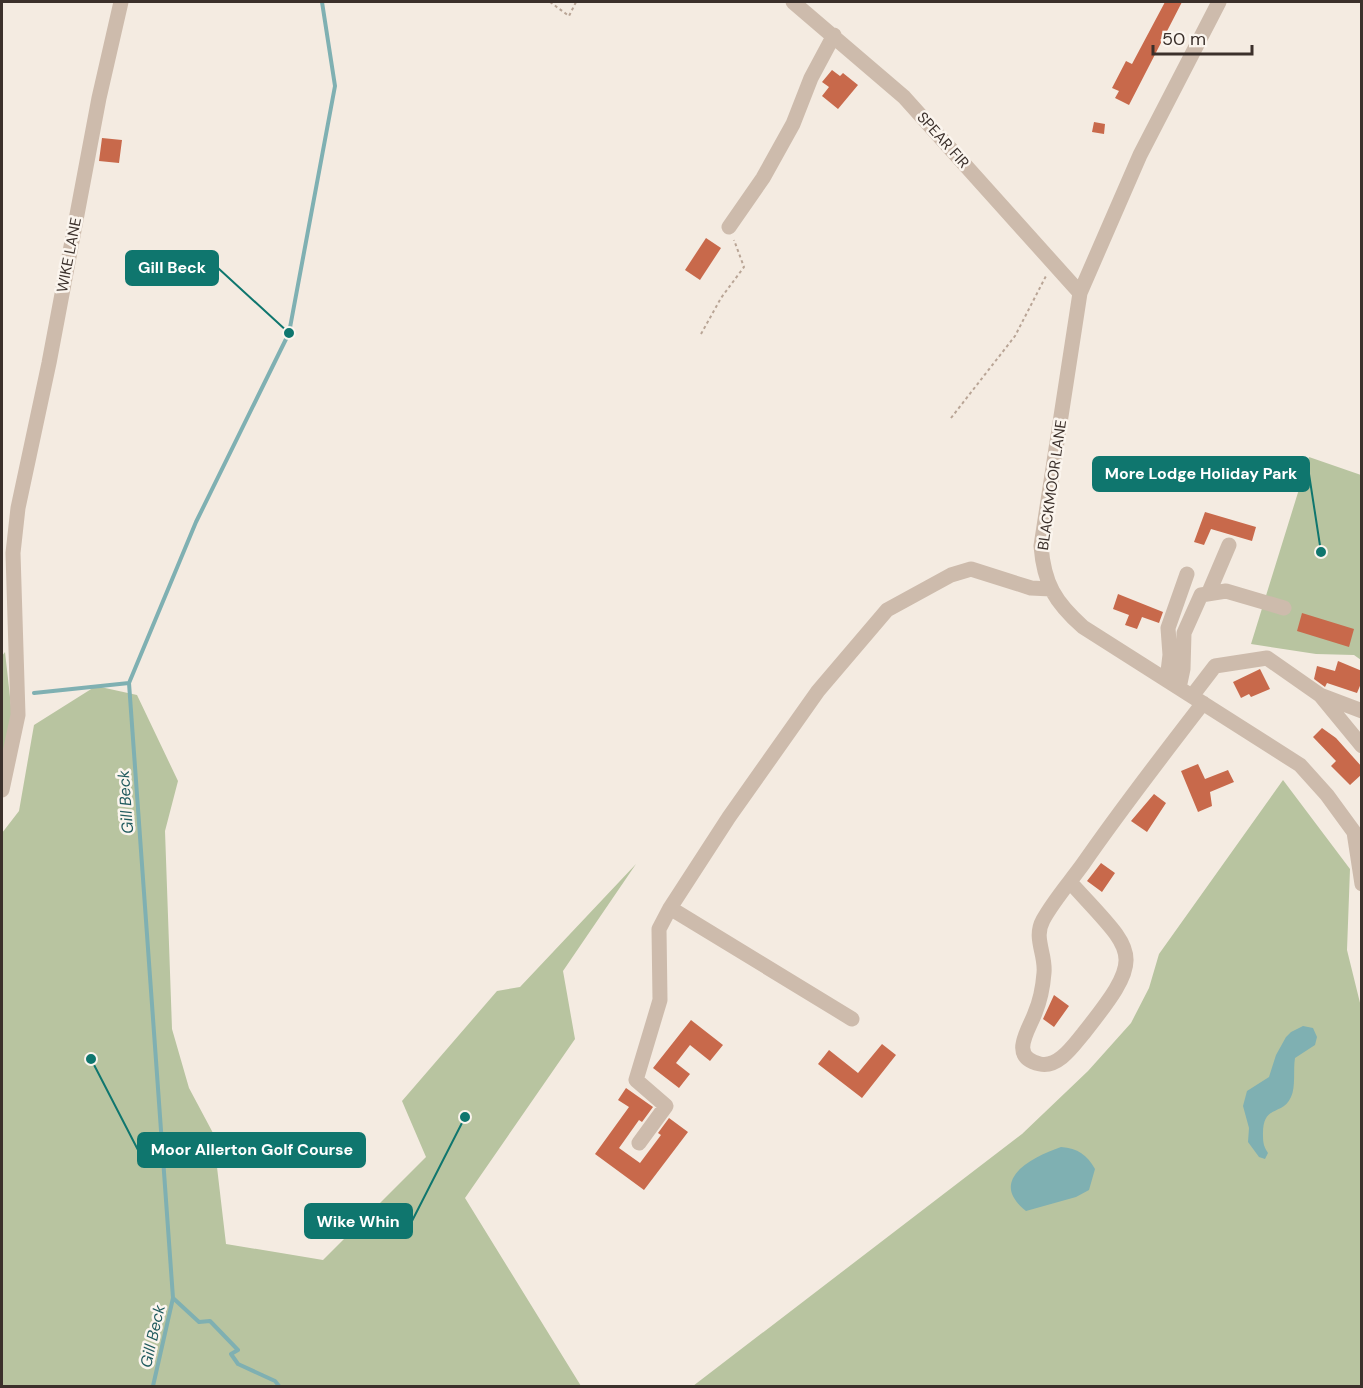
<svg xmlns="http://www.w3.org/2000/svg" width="1363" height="1388" font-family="'DM Sans',sans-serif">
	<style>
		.green { fill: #b8c4a0 }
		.water { fill: #7fb0b2 }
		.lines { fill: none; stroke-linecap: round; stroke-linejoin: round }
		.stream { stroke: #7fb0b2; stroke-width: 4 }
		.building { fill: #c8694b }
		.path { stroke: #b9a596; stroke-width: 2; stroke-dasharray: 3 3; stroke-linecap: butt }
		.minor { stroke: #cdbbac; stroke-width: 15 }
		.labels { text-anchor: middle; stroke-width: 5; stroke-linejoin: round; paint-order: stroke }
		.street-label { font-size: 15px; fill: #3b302b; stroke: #fbf5ee }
		.water-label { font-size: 16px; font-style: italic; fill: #1f5a5e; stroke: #fbf5ee }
		.leader { fill: none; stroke: #0f766e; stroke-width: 2 }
		.callout-dot { fill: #0f766e; stroke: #fbf5ee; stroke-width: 2 }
		.callout { fill: #0f766e; stroke: #0f766e; stroke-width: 2 }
		.callout-label { font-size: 16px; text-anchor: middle; font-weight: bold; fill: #fff }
	</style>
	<rect width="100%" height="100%" fill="#f4ebe1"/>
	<path class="green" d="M1309,457L1361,475V660L1354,655L1316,654L1251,644Z
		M5,652L12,715L2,757V656Z
		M96,686L137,695L178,781L165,831L172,1029L189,1088L213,1133L226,1244L323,1260L426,1157L402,1101L497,991L520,987L636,864L563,971L575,1039L465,1198L581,1386H2V833L19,811L34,725Z
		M1283,780L1350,869L1347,950L1362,1011L1361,1386H693L1022,1134L1088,1071L1131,1023L1149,988L1159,954Z"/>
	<path class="water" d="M1303,1026L1313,1028L1317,1037L1315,1045L1295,1058C1293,1069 1296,1087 1291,1097C1282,1117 1262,1103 1263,1136C1263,1143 1264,1147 1268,1153L1265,1159L1259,1157L1248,1142L1249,1128L1243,1106L1247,1091L1269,1077L1276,1055L1286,1037L1291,1032Z
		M1061,1147C1078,1148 1087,1155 1095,1169L1089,1190L1076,1197L1026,1211C987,1180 1032,1157 1061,1147Z"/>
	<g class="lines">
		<path class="stream" d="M34,693L129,683
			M173,1298L199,1322L210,1321L238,1350L231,1354L238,1364L275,1381L279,1386
			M153,1386L173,1298L129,683L196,522L289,333L335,86L322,2"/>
	</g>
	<path class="building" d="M1165,2H1182L1129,105L1115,98L1119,91L1112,88L1126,61L1132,64Z
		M832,70L840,76L843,73L858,85L838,109L822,96L829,87L822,82Z
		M1094,122L1105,124L1104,134L1092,132Z
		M102,138L122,140L119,163L99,161Z
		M706,238L721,248L700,280L685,270Z
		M1205,512L1256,527L1252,541L1211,529L1204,545L1194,542Z
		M1118,594L1163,612L1159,623L1142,617L1137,629L1125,625L1129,615L1113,609Z
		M1302,613L1354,629L1349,647L1297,631Z
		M1338,661L1362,671V681L1357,693L1327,683L1325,687L1314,679L1317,666L1335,671Z
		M1260,669L1270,689L1251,697L1249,694L1241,698L1233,682Z
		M1322,728L1336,738L1362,767V774L1350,785L1331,766L1336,761L1313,737Z
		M1198,764L1205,779L1228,770L1234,782L1210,792L1212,806L1198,812L1181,771Z
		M1154,794L1166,803L1147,832L1131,821Z
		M1101,863L1115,873L1102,892L1087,881Z
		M1054,995L1069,1006L1054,1027L1043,1019Z
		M691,1020L723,1045L710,1061L690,1045L676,1063L690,1074L679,1088L653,1068Z
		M882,1044L896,1055L862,1098L818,1064L829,1050L858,1073Z
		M626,1088L653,1107L642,1122L639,1120L619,1148L640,1163L661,1135L658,1133L669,1118L688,1132L644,1190L595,1154L629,1107L618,1100Z"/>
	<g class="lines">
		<path class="path" d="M550,2L569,16L576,2
			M701,334L721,298L744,267L734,240
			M951,418L1015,336L1046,276"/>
		<path class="minor" d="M793,2L904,97L1080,293
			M1219,2L1140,155L1080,293L1041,546C1044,584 1055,602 1083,627L1300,765L1327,795L1354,832L1362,884
			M729,227L763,178L793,124L811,78L834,35
			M1209,592L1229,545
			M1167,680L1170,655L1168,628L1187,574
			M1179,688L1183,669L1184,633L1201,595L1226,591L1284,608
			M1320,695L1362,746
			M1192,696L1215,666L1267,658L1320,695L1362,711
			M2,790L18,715L13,553L18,508L49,363L99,98L121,2
			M1070,882C1136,955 1148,952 1083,1034C1073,1046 1058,1068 1040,1064C1008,1057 1029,1030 1035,1013C1040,1001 1043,986 1044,973C1046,954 1033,938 1043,920C1054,900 1070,882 1083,864C1121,809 1162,756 1203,703
			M852,1019L670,908L729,817L818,691L887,610L951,575L971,569L1031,588L1051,589
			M639,1143L666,1106L636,1080L660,1000L659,929L670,908"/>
	</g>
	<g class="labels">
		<g class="street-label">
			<text transform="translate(943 140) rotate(48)" y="5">SPEAR FIR</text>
			<text transform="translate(69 255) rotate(-79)" y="5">WIKE LANE</text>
			<text transform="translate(1052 485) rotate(-82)" y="5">BLACKMOOR LANE</text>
		</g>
		<g class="water-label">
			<text transform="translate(125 802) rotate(-94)" y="6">Gill Beck</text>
			<text transform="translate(152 1336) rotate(-77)" y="6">Gill Beck</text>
		</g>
	</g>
	<path class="leader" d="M289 333L218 268M1321 552L1309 474M91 1059L138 1150M465 1117L412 1221"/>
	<g class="callout-dot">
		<circle cx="289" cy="333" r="6"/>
		<circle cx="1321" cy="552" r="6"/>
		<circle cx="91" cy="1059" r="6"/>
		<circle cx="465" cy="1117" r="6"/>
	</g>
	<g class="callout">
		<rect x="126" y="251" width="92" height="34" rx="6"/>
		<rect x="1093" y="457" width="216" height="34" rx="6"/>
		<rect x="138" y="1133" width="227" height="34" rx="6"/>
		<rect x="305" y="1204" width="107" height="34" rx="6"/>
	</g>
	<g class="callout-label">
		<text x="172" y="273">Gill Beck</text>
		<text x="1201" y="479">More Lodge Holiday Park</text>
		<text x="252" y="1155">Moor Allerton Golf Course</text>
		<text x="358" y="1227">Wike Whin</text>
	</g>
	<rect width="1363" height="1388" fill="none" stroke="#3b302b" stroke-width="6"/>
	<path d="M1153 45v9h99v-9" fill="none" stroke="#3b302b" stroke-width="3"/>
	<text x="1162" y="45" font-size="18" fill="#3b302b" stroke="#fbf5ee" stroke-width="4.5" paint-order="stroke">50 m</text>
</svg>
